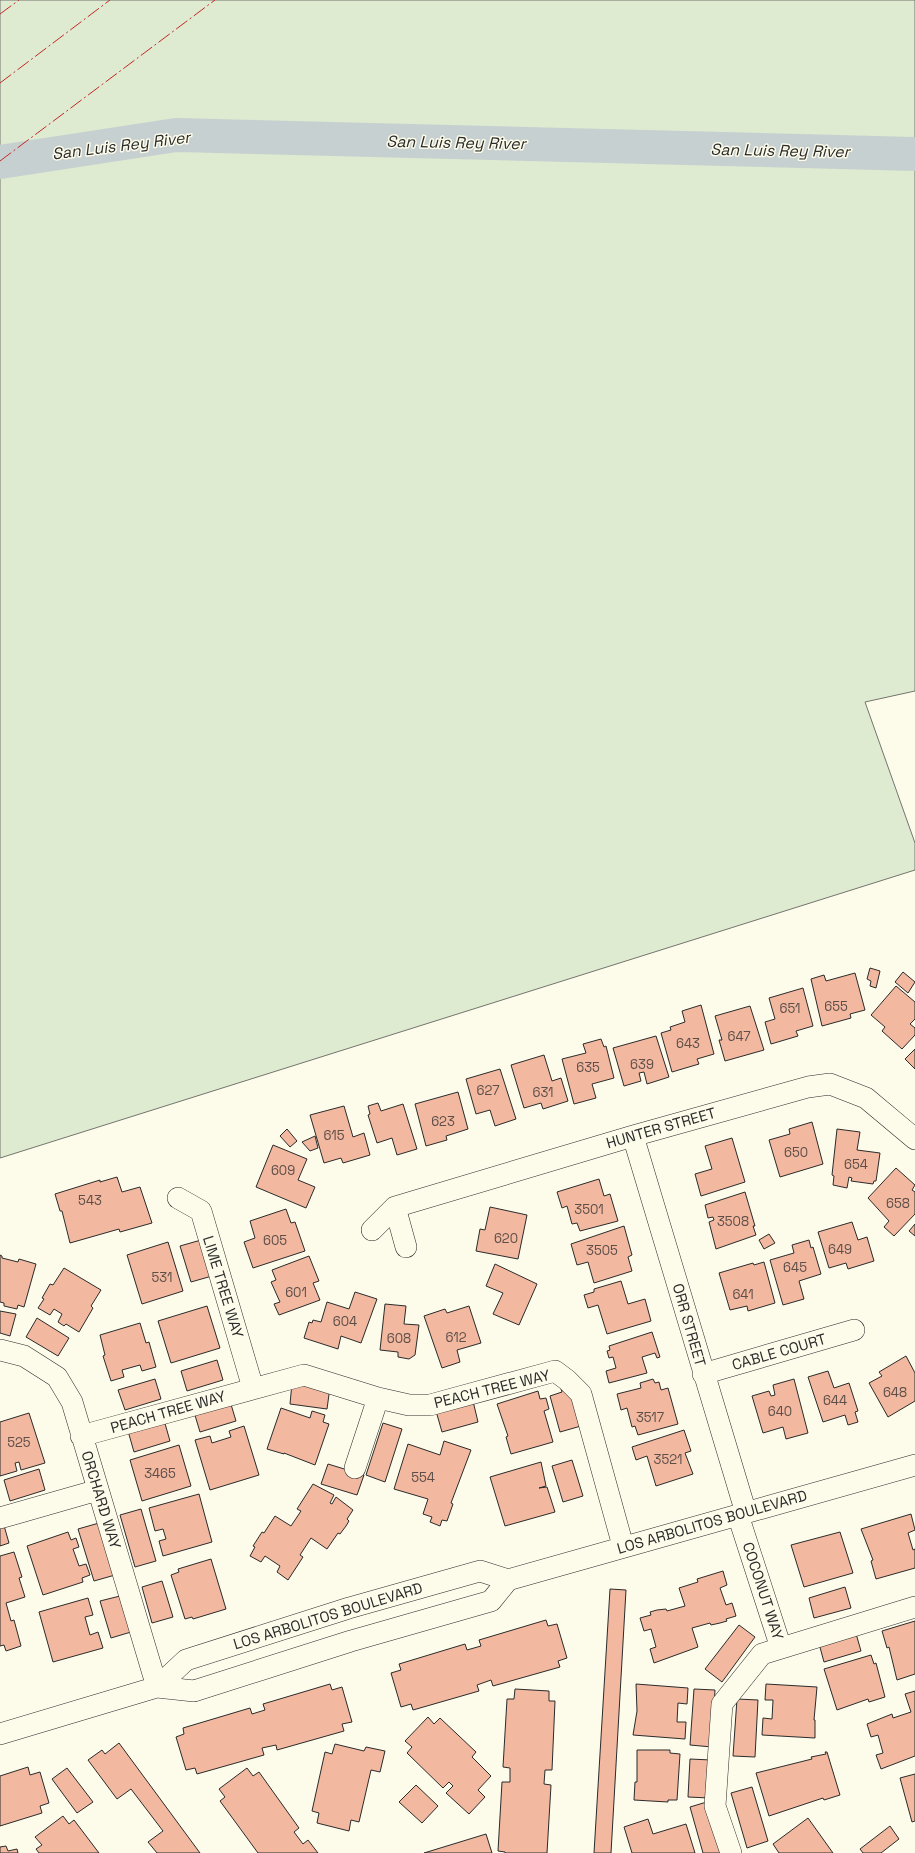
<svg xmlns="http://www.w3.org/2000/svg" width="915" height="1853" font-family="'Space Grotesk',sans-serif">
	<style>
		.green { fill: #deebd1; stroke: #74746e }
		.lines { fill: none; stroke-linecap: round; stroke-linejoin: round }
		.river { stroke: #c7d0d0; stroke-width: 34 }
		.building { fill: #f2b8a0; stroke: #2b2b2b }
		.minor-casing { stroke: #2b2b2b; stroke-width: 22 }
		.minor { stroke: #fdfbea; stroke-width: 21 }
		.power { stroke: #c62828; stroke-width: 1; stroke-dasharray: 14 3 2 3; stroke-linecap: butt }
		.labels { text-anchor: middle; stroke-width: 3; stroke-linejoin: round; paint-order: stroke }
		.number-label { font-size: 13px; fill: #5d4e48 }
		.street-label { font-size: 15px; fill: #2b2b2b; stroke: #fdfbea }
		.water-label { font-size: 16px; font-style: italic; fill: #2b2b2b; stroke: #fdfbea }
	</style>
	<rect width="100%" height="100%" fill="#fdfbea"/>
	<path class="green" d="M0,0H915V691L865,702L915,843V870L0,1158Z"/>
	<g class="lines">
		<path class="river" d="M0,162L176,135L915,154"/>
	</g>
	<path class="building" d="M870,968L880,971L876,988L870,986L871,981L867,979Z
		M903,972L915,982L908,993L895,982Z
		M855,973L865,1010L850,1014L851,1018L822,1026L811,979L824,975L826,981Z
		M896,986L915,1002V1019L910,1024L915,1028V1035L902,1049L882,1031L885,1027L871,1015Z
		M803,988L813,1026L796,1031L798,1036L771,1044L765,1022L775,1019L769,998Z
		M701,1005L714,1054L697,1059L699,1064L672,1072L661,1033L671,1030L670,1027L685,1022L682,1011Z
		M750,1006L764,1050L725,1061L719,1040H722L715,1016Z
		M656,1036L669,1077L647,1084L644,1072L639,1073L641,1081L624,1086L613,1048Z
		M601,1039L604,1047L606,1046L614,1078L592,1084L596,1098L574,1104L562,1059L586,1053L583,1044Z
		M915,1049V1069L905,1059Z
		M544,1055L552,1081L561,1078L568,1101L543,1109L541,1103L524,1108L511,1065Z
		M500,1069L516,1119L495,1126L490,1110L476,1114L466,1079Z
		M458,1092L468,1129L446,1136L447,1140L426,1146L415,1104Z
		M378,1103L381,1111L403,1104L417,1149L397,1155L392,1138L377,1143L368,1115L370,1114L368,1106Z
		M344,1106L353,1137L364,1133L370,1155L343,1163L341,1158L324,1163L310,1115Z
		M812,1122L823,1164L780,1177L769,1140L790,1134L789,1129Z
		M287,1129L297,1141L290,1147L280,1136Z
		M837,1129L860,1132L857,1150L880,1153L876,1181H874L873,1184L851,1181L852,1178L849,1177L847,1188L833,1185L834,1176L832,1175Z
		M315,1136L318,1148L310,1151L302,1142Z
		M732,1138L745,1182L701,1196L695,1174L712,1169L705,1146Z
		M273,1145L307,1159L298,1180L315,1187L306,1208L256,1187Z
		M896,1168L915,1185L912,1190L915,1192V1214L894,1236L884,1227L889,1221L868,1198Z
		M117,1177L122,1192L140,1187L152,1223L120,1232L119,1229L70,1243L62,1211H60L55,1194L100,1180V1182Z
		M599,1179L604,1196L610,1194L618,1221L580,1231L577,1223L572,1224L567,1206L562,1208L557,1192Z
		M745,1192L755,1226H753L756,1235L716,1249L709,1222L714,1220L713,1217L708,1218L705,1205Z
		M490,1207L527,1215L518,1259L476,1251L480,1229L485,1230Z
		M286,1209L291,1223L295,1222L305,1251L253,1268L244,1242L255,1238L250,1221Z
		M852,1222L858,1240L867,1237L874,1261L848,1269L846,1263L829,1268L818,1232Z
		M915,1224V1236L909,1231Z
		M624,1226L632,1255L628,1257L632,1271L594,1283L588,1262L577,1265L571,1244Z
		M769,1234L775,1243L764,1249L759,1240Z
		M201,1240L212,1276L191,1282L180,1246Z
		M809,1240L811,1248L813,1247L821,1274L799,1281L804,1299L783,1305L770,1260L794,1253L792,1245Z
		M168,1242L183,1291L142,1304L127,1255Z
		M0,1255L2,1256V1258L18,1262L19,1259L36,1264L24,1307L18,1305L17,1309L4,1306V1303L0,1302Z
		M309,1256L319,1281L313,1283L320,1300L279,1315L274,1304L280,1302L271,1282L276,1280L272,1270Z
		M764,1262L775,1303L748,1311L747,1306L730,1310L719,1273L753,1263L754,1265Z
		M495,1264L537,1284L519,1325L493,1314L503,1293L486,1286Z
		M64,1268L101,1290L91,1306L93,1308L79,1332L66,1324L64,1326L58,1322L62,1314L54,1309L50,1315L38,1308L44,1299L42,1298L50,1284L53,1285Z
		M621,1281L628,1304L645,1299L651,1321L607,1334L598,1305L588,1308L584,1295L594,1292V1289Z
		M355,1292L377,1299L361,1343L341,1336L338,1349L304,1338L309,1322L312,1323L313,1320L321,1322L327,1302L349,1309Z
		M385,1304L406,1306L404,1324L419,1325L415,1355L409,1359L398,1357V1352L380,1350Z
		M207,1306L220,1348L171,1363L158,1321Z
		M469,1306L481,1343L457,1350L460,1362L442,1368L424,1316L445,1309L447,1313Z
		M0,1311L16,1314L10,1336L0,1333Z
		M37,1318L69,1338L58,1356L26,1337Z
		M140,1323L146,1343L149,1342L156,1367L142,1371L140,1365L122,1370L124,1377L111,1381L103,1356L105,1355L100,1335Z
		M652,1332L660,1357L657,1358L655,1353L642,1357L647,1373L609,1383L606,1371L616,1368L613,1357L609,1358L607,1351L610,1350L609,1346Z
		M906,1356L915,1373V1401L888,1417L869,1383L882,1376L879,1372Z
		M217,1360L223,1380L187,1391L181,1371Z
		M828,1371L834,1388L849,1383L858,1411L855,1412L858,1422L848,1425L845,1415L823,1422L808,1377Z
		M155,1379L161,1399L125,1410L118,1390Z
		M653,1379L655,1383L659,1382L661,1390L668,1388L678,1424L638,1435L635,1426L632,1427L627,1408L621,1410L617,1394L641,1388L640,1383Z
		M794,1379L808,1433L786,1439L783,1427L763,1433L752,1396L769,1391L771,1396L775,1395L773,1385Z
		M292,1383L330,1387L327,1409L290,1404Z
		M568,1387L581,1426L560,1432L550,1396L562,1392L561,1389Z
		M538,1391L540,1399L546,1398L549,1409L544,1411L553,1442L511,1454L506,1437L508,1436L497,1404Z
		M230,1401L236,1421L200,1432L194,1412Z
		M473,1401L478,1422L442,1432L436,1411Z
		M281,1408L310,1418L312,1411L325,1415L323,1422L329,1424L315,1465L284,1453V1454L267,1449Z
		M29,1413L45,1463L21,1470L19,1462L15,1463L17,1471L0,1476V1422Z
		M164,1420L170,1441L134,1452L128,1431Z
		M383,1423L402,1429L385,1482L366,1475Z
		M244,1426L259,1475L210,1490L195,1440L210,1436L212,1443L231,1437L229,1431Z
		M684,1430L691,1451L685,1453L693,1474L656,1486L647,1456L636,1460L632,1447Z
		M444,1441L471,1450L451,1503L453,1504L447,1521L442,1520L440,1526L430,1522L432,1517L423,1514L428,1499L394,1489L408,1444L440,1455Z
		M179,1445L191,1486L142,1501L130,1460Z
		M572,1460L583,1496L563,1502L552,1466Z
		M541,1462L546,1486L539,1488L547,1487L555,1512L505,1526L490,1477Z
		M328,1464L364,1475L357,1495L321,1484Z
		M39,1469L45,1490L10,1501L4,1480Z
		M313,1484L334,1495L330,1503L332,1504L336,1497L353,1510L347,1519L349,1521L346,1526L340,1534L338,1533L327,1549L311,1538L300,1555L303,1557L288,1580L277,1572L280,1566L265,1556L261,1562L250,1556L255,1547L253,1546L262,1532L264,1533L275,1516L291,1526L301,1511L297,1509Z
		M199,1494L212,1542L163,1556L159,1541L166,1539L163,1529L155,1531L149,1508Z
		M141,1509L156,1561L135,1567L120,1515Z
		M911,1514L915,1530L908,1533L913,1550L915,1549V1568L876,1579L871,1561L873,1560L861,1529Z
		M3,1522L9,1543L0,1546V1523Z
		M99,1523L115,1575L94,1581L78,1529Z
		M68,1532L71,1540L76,1538L79,1547L73,1549L79,1566L86,1564L90,1575L82,1578L83,1582L43,1595L27,1546Z
		M840,1532L853,1573L804,1587L791,1545Z
		M14,1552L22,1577L19,1578L25,1597L6,1603L11,1621L14,1620L21,1646L6,1651L4,1645L0,1646V1556Z
		M211,1559L226,1609L193,1619L192,1617L185,1619L171,1575L179,1572L178,1569Z
		M723,1571L727,1585L720,1588L726,1605L732,1603L736,1616L726,1619L727,1621L720,1623L711,1625L710,1623L692,1628L698,1647L654,1663L650,1649L656,1647L651,1629L644,1631L640,1618L651,1615L650,1612L657,1610L666,1609L667,1611L685,1606L679,1588L698,1582L697,1579Z
		M162,1581L173,1617L152,1623L142,1587Z
		M845,1587L851,1608L814,1618L809,1598Z
		M610,1589L626,1590L611,1853H594Z
		M120,1596L131,1632L111,1638L100,1601Z
		M88,1598L93,1615L85,1617L90,1635L98,1632L103,1648L53,1662L39,1612Z
		M546,1620L548,1626L557,1624L567,1658L558,1661L560,1667L493,1686L491,1680L477,1685L479,1691L413,1710L411,1704L401,1707L391,1673L401,1670L399,1664L465,1644L467,1650L481,1646L479,1640Z
		M915,1621V1674L897,1680L889,1647L887,1648L882,1631Z
		M739,1625L755,1637L722,1682L705,1669Z
		M855,1630L861,1651L824,1662L818,1640Z
		M871,1655L874,1664L876,1663L885,1697L869,1702L868,1699L837,1710L824,1669Z
		M330,1684L332,1690L342,1687L352,1722L342,1724L344,1731L277,1750L276,1745L262,1748L264,1755L197,1774L195,1768L186,1770L176,1737L184,1734L183,1728L250,1708L252,1714L265,1710L263,1704Z
		M636,1684L688,1688L687,1704L678,1703L677,1722H686L685,1739L633,1735L637,1711Z
		M766,1684L817,1687L814,1720H815V1738L762,1735L763,1718L772,1719L773,1700H765Z
		M515,1689L549,1691V1701H555L552,1770H545L544,1784L551,1785L547,1853H505V1852L498,1851L502,1782H510V1768L503,1767L507,1699H514Z
		M694,1689L715,1690L712,1747L690,1745Z
		M915,1691V1756L881,1769L876,1755L883,1753L878,1735L871,1737L867,1724L892,1714L893,1718L911,1712L905,1694Z
		M737,1699L758,1700L755,1757L733,1756Z
		M428,1717L434,1724L440,1718L476,1752L472,1757L491,1776L478,1790L485,1797L469,1814L446,1793L453,1786L449,1782L443,1788L407,1753L412,1747L405,1741Z
		M119,1743L200,1853H157L148,1842L163,1831L131,1789L117,1799L88,1760L102,1750L105,1754Z
		M335,1744L364,1751L366,1747L385,1751L380,1772L371,1770L359,1822L351,1820L349,1831L317,1823L319,1813L312,1811L325,1752L332,1754Z
		M637,1750H670V1753L680,1754L677,1800H668V1802L634,1800L635,1782H637Z
		M825,1752H827L840,1795L824,1800L823,1798L769,1816L756,1773L812,1759L811,1757L826,1754Z
		M690,1759L711,1760L709,1798L688,1797Z
		M28,1767L30,1775L40,1772L49,1803L40,1806L42,1813L0,1826V1776Z
		M67,1768L93,1802L77,1813L52,1779Z
		M247,1768L253,1776L259,1772L299,1828L294,1832L303,1844L308,1840L318,1853H258L220,1801L225,1797L219,1789Z
		M915,1774V1821L912,1822L900,1778Z
		M416,1785L438,1806L422,1823L399,1802Z
		M752,1787L768,1841L747,1848L731,1793Z
		M710,1801L726,1853H703L690,1807Z
		M63,1816L69,1824L74,1820L99,1853H39L36,1849L42,1845L35,1837Z
		M808,1818L833,1853H779L773,1844Z
		M648,1819L653,1834L686,1824L695,1853H632L624,1827Z
		M890,1826L899,1839L881,1853H863L860,1849Z
		M486,1834L492,1853H424Z
		M6,1846L8,1851L17,1849L18,1853H0V1847Z"/>
	<g class="lines">
		<g class="minor-casing">
			<path id="minor" d="M633,1136L746,1513
				M178,1198L201,1211L253,1388
				M395,1207L406,1247
				M372,1230L395,1207L633,1136L808,1087L830,1084L866,1098L915,1139
				M0,1350L24,1356L57,1377L72,1402L157,1687
				M703,1374L854,1330
				M81,1436L304,1375L378,1398L409,1405H430L555,1371L567,1380L581,1394L623,1546
				M355,1468L378,1398
				M738,1515L781,1648
				M0,1518L98,1490
				M157,1687L186,1660L349,1608L480,1571L508,1580L915,1465
				M0,1734L157,1687L194,1691L351,1641L491,1601L508,1580
				M731,1853L715,1806L722,1704L762,1654L915,1607"/>
		</g>
		<use href="#minor" class="minor"/>
		<path class="power" d="M0,14L19,0
			M0,83L110,0
			M0,161L215,0"/>
	</g>
	<g class="labels">
		<g class="number-label">
			<text x="836" y="1011">655</text>
			<text x="790" y="1013">651</text>
			<text x="739" y="1041">647</text>
			<text x="688" y="1048">643</text>
			<text x="642" y="1069">639</text>
			<text x="588" y="1072">635</text>
			<text x="488" y="1095">627</text>
			<text x="543" y="1097">631</text>
			<text x="443" y="1126">623</text>
			<text x="334" y="1140">615</text>
			<text x="796" y="1157">650</text>
			<text x="856" y="1169">654</text>
			<text x="283" y="1175">609</text>
			<text x="90" y="1205">543</text>
			<text x="898" y="1208">658</text>
			<text x="589" y="1214">3501</text>
			<text x="733" y="1226">3508</text>
			<text x="506" y="1243">620</text>
			<text x="275" y="1245">605</text>
			<text x="840" y="1254">649</text>
			<text x="602" y="1255">3505</text>
			<text x="795" y="1272">645</text>
			<text x="162" y="1282">531</text>
			<text x="296" y="1297">601</text>
			<text x="743" y="1299">641</text>
			<text x="345" y="1326">604</text>
			<text x="456" y="1342">612</text>
			<text x="399" y="1343">608</text>
			<text x="895" y="1397">648</text>
			<text x="835" y="1405">644</text>
			<text x="780" y="1416">640</text>
			<text x="650" y="1422">3517</text>
			<text x="19" y="1447">525</text>
			<text x="668" y="1464">3521</text>
			<text x="160" y="1478">3465</text>
			<text x="423" y="1482">554</text>
		</g>
		<g class="street-label">
			<text transform="translate(661 1128) rotate(-16)" y="5">HUNTER STREET</text>
			<text transform="translate(223 1287) rotate(73)" y="5">LIME TREE WAY</text>
			<text transform="translate(689 1325) rotate(74)" y="5">ORR STREET</text>
			<text transform="translate(779 1352) rotate(-16)" y="5">CABLE COURT</text>
			<text transform="translate(492 1389) rotate(-14)" y="5">PEACH TREE WAY</text>
			<text transform="translate(168 1412) rotate(-16)" y="5">PEACH TREE WAY</text>
			<text transform="translate(101 1500) rotate(73)" y="5">ORCHARD WAY</text>
			<text transform="translate(712 1522) rotate(-16)" y="5">LOS ARBOLITOS BOULEVARD</text>
			<text transform="translate(763 1591) rotate(72)" y="5">COCONUT WAY</text>
			<text transform="translate(328 1616) rotate(-17)" y="5">LOS ARBOLITOS BOULEVARD</text>
		</g>
		<g class="water-label">
			<text transform="translate(456 142) rotate(1)" y="6">San Luis Rey River</text>
			<text transform="translate(121 145) rotate(-7)" y="6">San Luis Rey River</text>
			<text transform="translate(780 150) rotate(1)" y="6">San Luis Rey River</text>
		</g>
	</g>
</svg>
